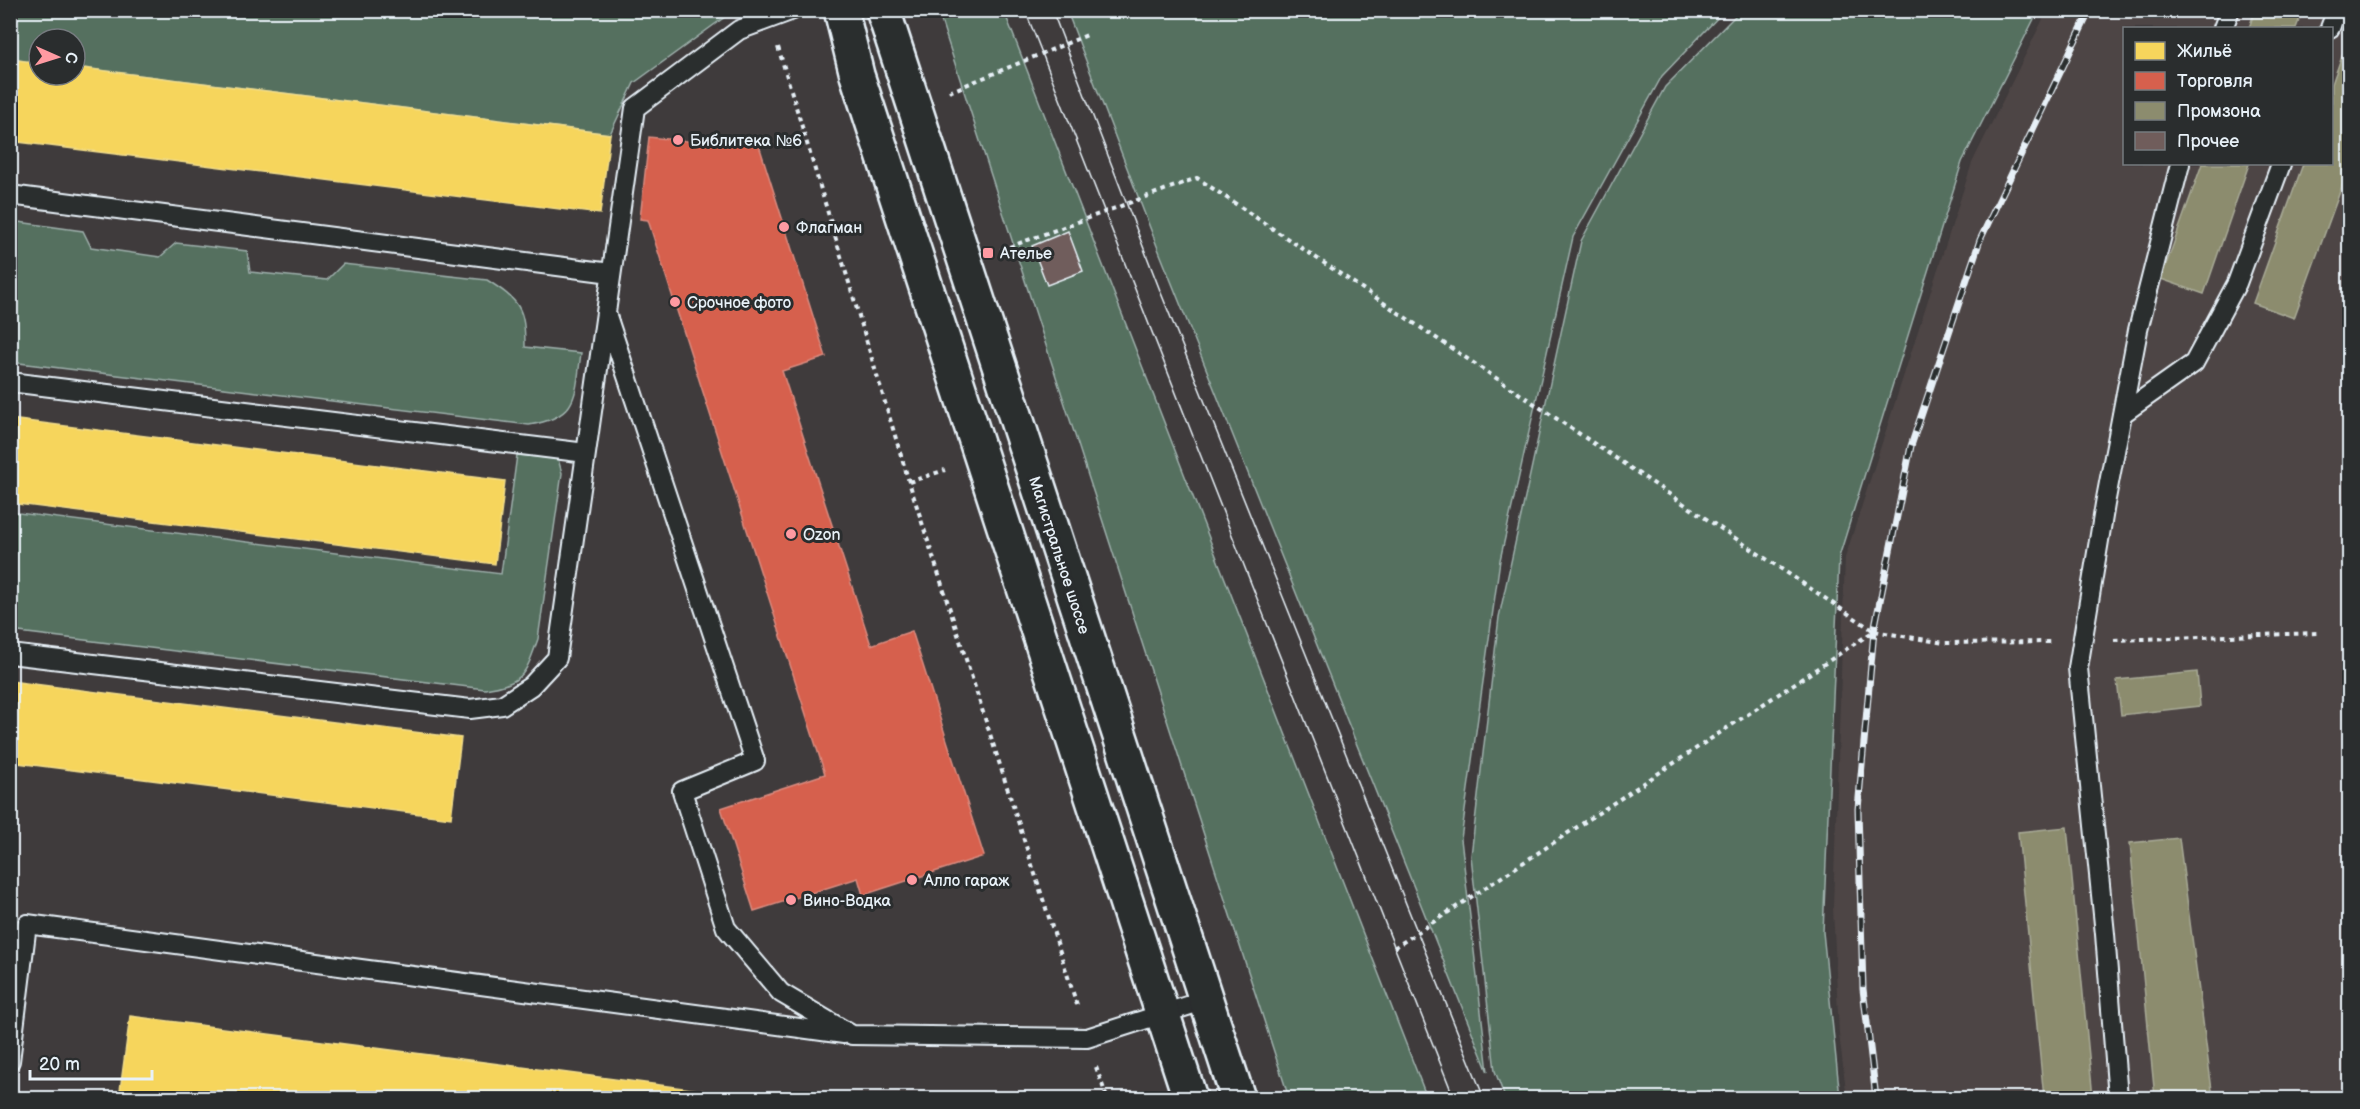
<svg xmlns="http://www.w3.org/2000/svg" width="2360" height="1109" font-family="'Balsamiq Sans',sans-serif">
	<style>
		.built { fill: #4e4545; fill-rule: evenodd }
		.green { fill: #55705f; stroke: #9eb0ac; stroke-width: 1.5 }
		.homes { fill: #f6d55c; stroke: #f2dd8b; stroke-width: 1.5 }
		.shops { fill: #d6604d; stroke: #db8c80; stroke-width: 1.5 }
		.industry { fill: #8c8c6e; stroke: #a8aa97; stroke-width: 1.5 }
		.building { fill: #705d5b; stroke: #e8f1f8; stroke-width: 1.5 }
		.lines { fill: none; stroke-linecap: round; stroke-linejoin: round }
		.service-casing { stroke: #e8f1f8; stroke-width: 22 }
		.secondary-casing { stroke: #e8f1f8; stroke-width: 38 }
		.path { stroke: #e8f1f8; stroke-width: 4; stroke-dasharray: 4.5 4.5; stroke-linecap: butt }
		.service { stroke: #2a2d2e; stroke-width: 18 }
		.secondary { stroke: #2a2d2e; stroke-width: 33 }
		.tram { stroke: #e8f1f8; stroke-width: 1.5 }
		.rail-casing { stroke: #e8f1f8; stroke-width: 7 }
		.rail { stroke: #2a2d2e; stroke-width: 4.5; stroke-dasharray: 14; stroke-linecap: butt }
		.poi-dot { fill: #ff9aa2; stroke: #2a2d2e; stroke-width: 2 }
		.labels { text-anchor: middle; stroke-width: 6; stroke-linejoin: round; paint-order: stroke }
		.poi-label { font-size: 16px; fill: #e8f1f8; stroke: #2a2d2e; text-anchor: start }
		.street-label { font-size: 16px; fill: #e8f1f8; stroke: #2a2d2e }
	</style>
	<rect width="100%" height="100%" fill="#3f3b3c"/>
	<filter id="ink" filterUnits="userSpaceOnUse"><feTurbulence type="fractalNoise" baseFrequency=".0167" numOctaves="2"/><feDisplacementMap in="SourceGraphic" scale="12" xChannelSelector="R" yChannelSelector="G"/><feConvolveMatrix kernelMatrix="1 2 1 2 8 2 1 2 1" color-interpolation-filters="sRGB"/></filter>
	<g filter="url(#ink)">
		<path class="built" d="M2047,11H2349V1098H1847L1839,1034L1833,907L1845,558L1972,163ZM2124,28H2332V164H2124Z"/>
		<path class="green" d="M11,11H733L634,83L610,134L75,67V39H39V63L11,59Z
			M938,11H1004L1427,1098H1289Z
			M1067,11H1724L1662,76L1573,237L1500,560L1461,839L1488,1072L1157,246Z
			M1740,11H2038L1962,162L1839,557L1823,932L1840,1098H1505L1495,1071L1471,856L1499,617L1581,241L1665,87Z
			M11,221L83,231L91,247L160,257L176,243L247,251L250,272L327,280L343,264L487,280C520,301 525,308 525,347L581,353C575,396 579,417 529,425L11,362Z
			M517,455L558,459L562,473L538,639C525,675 524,683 485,689L11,631V512L501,574Z"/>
		<path class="homes" d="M10,59L39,63V75H75V67L610,134L600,214L10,141Z
			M10,419L505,481L495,564L10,503Z
			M10,681L461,738L451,818L10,762Z
			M130,1016L760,1098H119Z"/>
		<path class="shops" d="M707,134L757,139L826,357L782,371L871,645L912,631L984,856L863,895L858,878L754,911L721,808L825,774L648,220L640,219L649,137L706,143Z"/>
		<path class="industry" d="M2255,10H2303L2296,28H2249Z
			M2350,33V164L2294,318L2253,303L2303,164H2332V84Z
			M2202,164H2249L2204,294L2161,279Z
			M2197,672L2200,706L2121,715L2117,680Z
			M2067,827L2093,1098H2044L2018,832Z
			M2179,838L2213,1098H2155L2130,843Z"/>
		<path class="building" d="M1068,231L1083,271L1047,285L1032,246Z"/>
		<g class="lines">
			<g class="service-casing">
				<path id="service" d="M2223,28L2230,10
					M2330,28L2337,10
					M10,195L611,273
					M607,316L755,761L682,791L726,928L781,993L852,1035L1087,1038L1206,1000
					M10,382L586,453
					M2122,414L2194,363L2237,283L2281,164
					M10,654L470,709L502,705L531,686L557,658L635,108L739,30L793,10
					M10,1061L27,924L844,1034
					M2118,1098L2105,934L2078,668L2105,504L2138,330L2180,164"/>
			</g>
			<g class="secondary-casing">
				<path id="secondary" d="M841,10L857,75L1190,1098
					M883,10L1238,1098"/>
			</g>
			<path class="path" d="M778,47L909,482L1078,1008
				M949,92L1087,35
				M1001,250L1197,178L1874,631
				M909,482L945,470
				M2114,640L2317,633
				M1394,948L1874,631L1944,643L2052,642
				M1096,1067L1107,1098"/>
			<use href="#service" class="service"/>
			<use href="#secondary" class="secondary"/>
			<path class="tram" d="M1025,10L1454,1098
				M1052,10L1161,293L1484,1098"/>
			<g class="rail-casing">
				<path id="rail" d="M1876,1098L1863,989L1858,809L1874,631L1911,446L1980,240L2090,10"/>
			</g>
			<use href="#rail" class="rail"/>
		</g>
	</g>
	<g class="poi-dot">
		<circle cx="678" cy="140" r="6"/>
		<circle cx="784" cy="227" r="6"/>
		<rect x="982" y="247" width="12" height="12" rx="3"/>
		<circle cx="675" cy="302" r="6"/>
		<circle cx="791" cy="534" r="6"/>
		<circle cx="912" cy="880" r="6"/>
		<circle cx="791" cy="900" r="6"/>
	</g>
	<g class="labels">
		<g class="poi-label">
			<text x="690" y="146">Библитека №6</text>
			<text x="796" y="233">Флагман</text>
			<text x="1000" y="259">Ателье</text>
			<text x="687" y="308">Срочное фото</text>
			<text x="803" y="540">Ozon</text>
			<text x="924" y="886">Алло гараж</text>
			<text x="803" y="906">Вино-Водка</text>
		</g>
		<g class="street-label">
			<text transform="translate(1060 555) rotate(72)" y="6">Магистральное шоссе</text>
		</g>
	</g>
	<rect width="2360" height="1109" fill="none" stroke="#2a2d2e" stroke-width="36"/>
	<rect x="18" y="18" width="2324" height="1073" fill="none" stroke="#e8f1f8" stroke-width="2" filter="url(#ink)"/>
	<rect x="2123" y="27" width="210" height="138" fill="#2a2d2e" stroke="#767b7f" stroke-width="1.5"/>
	<rect x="2135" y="42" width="30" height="18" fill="#f6d55c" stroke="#767b7f" stroke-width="1.5"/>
	<text x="2177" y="57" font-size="18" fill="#e8f1f8">Жильё</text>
	<rect x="2135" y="72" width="30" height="18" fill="#d6604d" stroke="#767b7f" stroke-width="1.5"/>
	<text x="2177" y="87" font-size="18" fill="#e8f1f8">Торговля</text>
	<rect x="2135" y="102" width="30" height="18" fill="#8c8c6e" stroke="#767b7f" stroke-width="1.5"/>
	<text x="2177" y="117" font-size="18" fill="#e8f1f8">Промзона</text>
	<rect x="2135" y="132" width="30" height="18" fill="#705d5b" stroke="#767b7f" stroke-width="1.5"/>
	<text x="2177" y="147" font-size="18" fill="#e8f1f8">Прочее</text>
	<g transform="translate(57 57) rotate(93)"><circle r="28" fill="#2a2d2e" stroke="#767b7f" stroke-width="1.5"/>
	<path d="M0-4.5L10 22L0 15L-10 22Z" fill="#ff9aa2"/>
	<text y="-9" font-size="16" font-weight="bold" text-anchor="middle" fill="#e8f1f8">С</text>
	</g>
	<path d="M30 1070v9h122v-9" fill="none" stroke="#e8f1f8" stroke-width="3"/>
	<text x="39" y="1070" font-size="18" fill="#e8f1f8" stroke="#2a2d2e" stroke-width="4.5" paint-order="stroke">20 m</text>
</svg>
